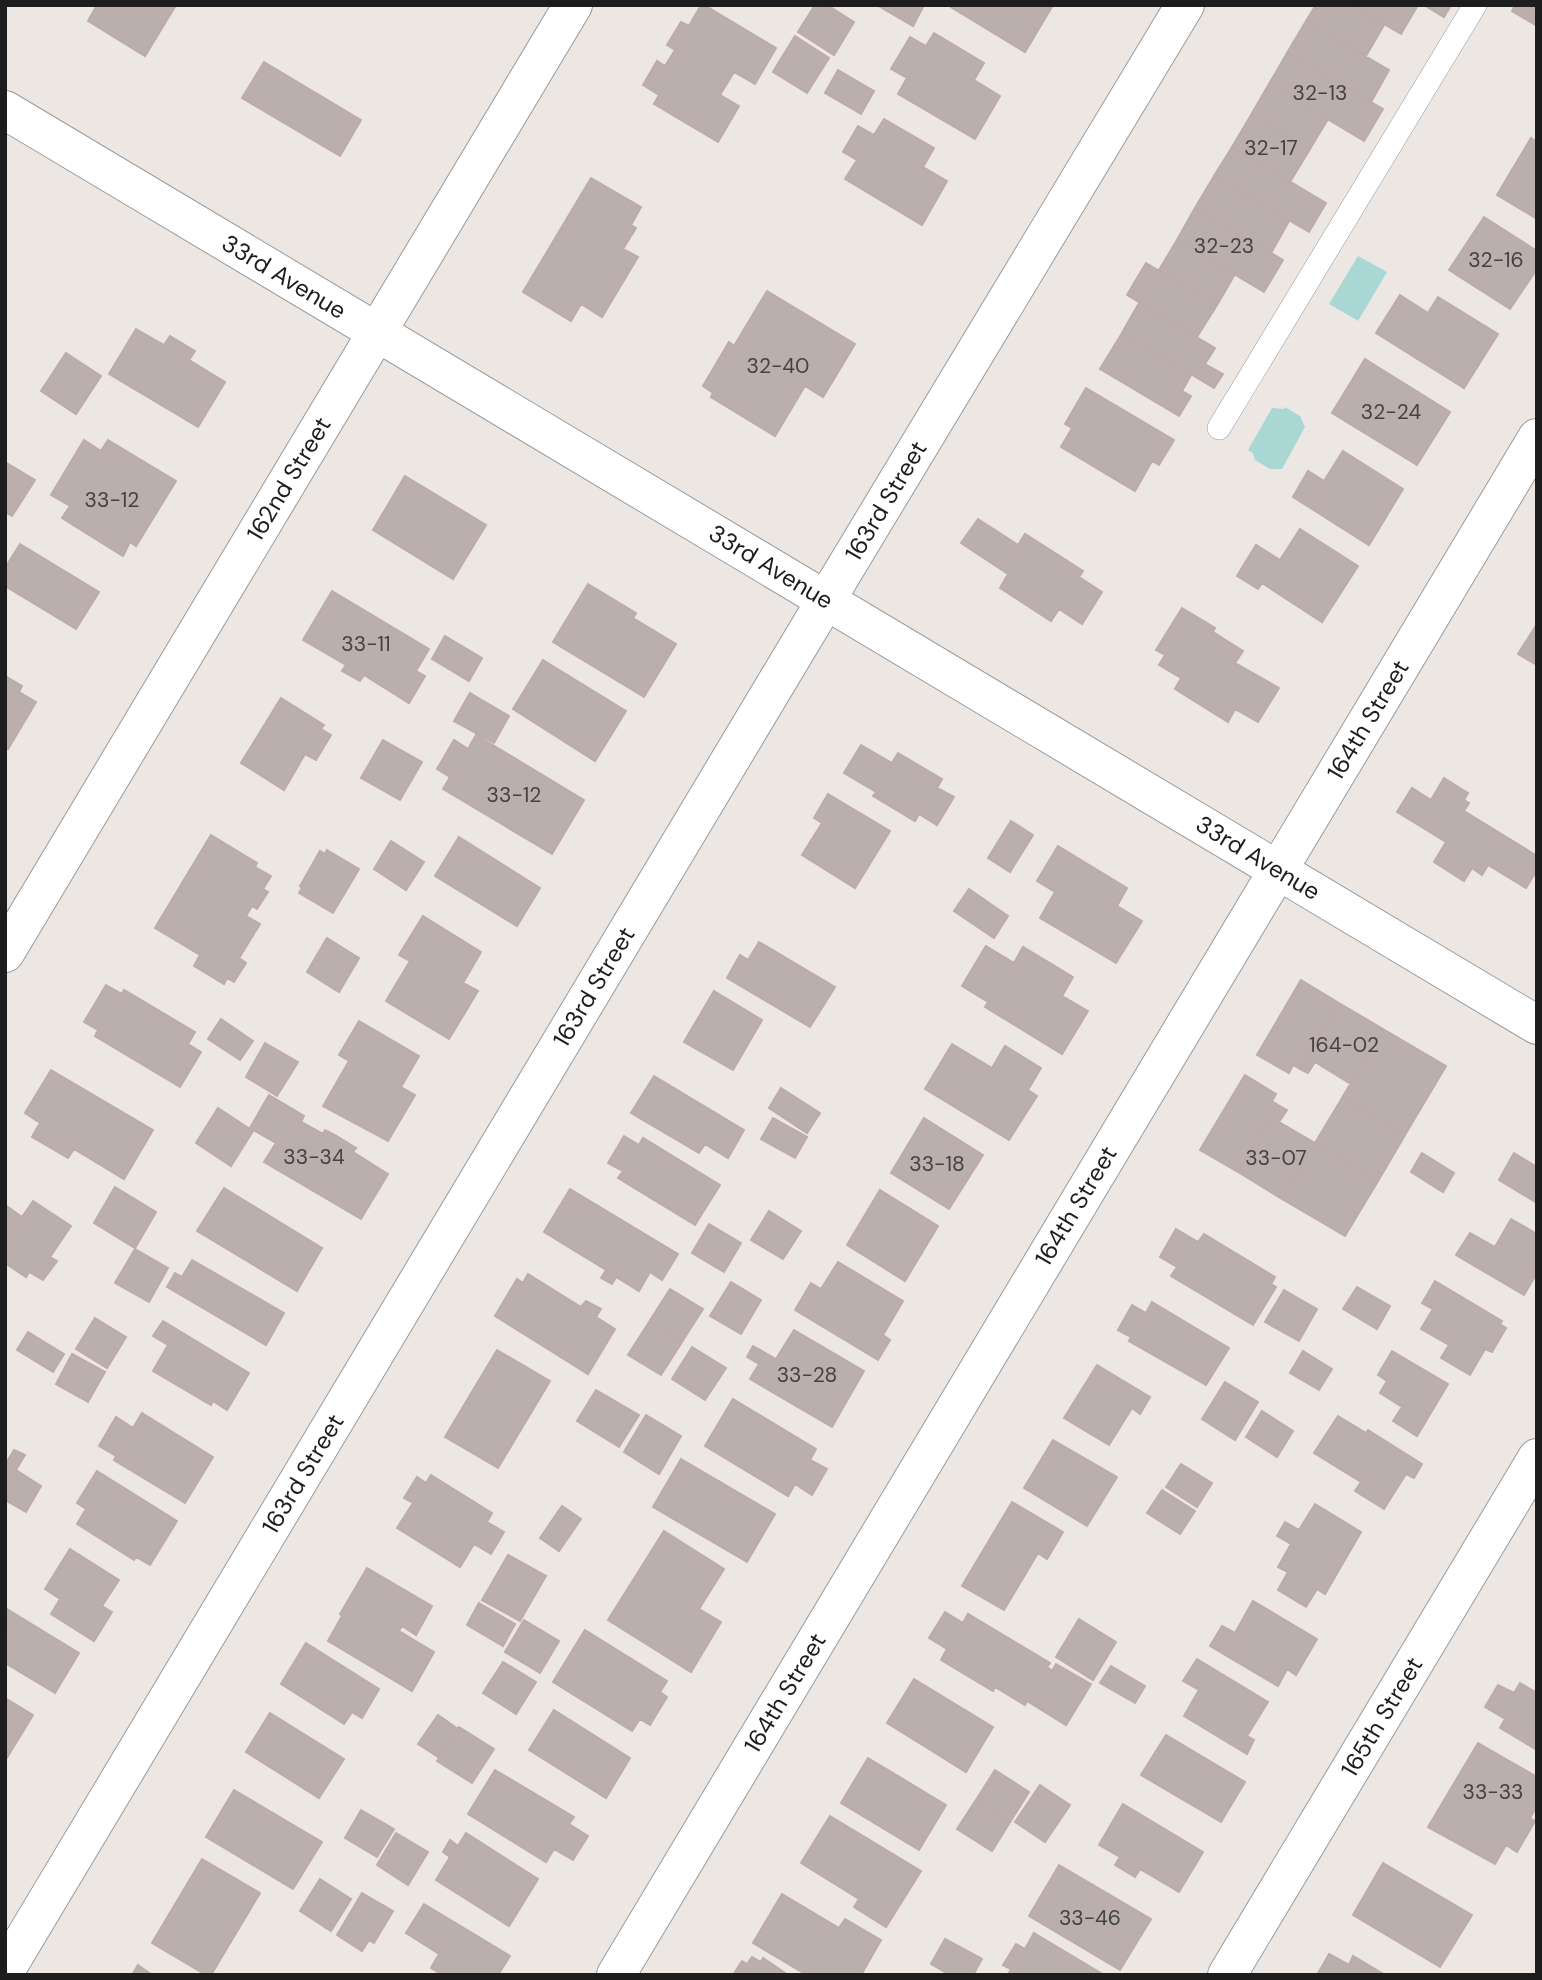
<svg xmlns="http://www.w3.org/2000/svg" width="1542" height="1980" font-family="'DM Sans',sans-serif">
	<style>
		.water { fill: #a8d7d4 }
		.building { fill: #baafad; stroke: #beaba8; stroke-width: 2 }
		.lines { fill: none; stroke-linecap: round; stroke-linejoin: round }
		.lane-casing { stroke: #9a9a9a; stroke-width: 24 }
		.street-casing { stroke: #9a9a9a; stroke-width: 40 }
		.lane { stroke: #fff; stroke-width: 23 }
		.street { stroke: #fff; stroke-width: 38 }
		.labels { text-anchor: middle; stroke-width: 6; stroke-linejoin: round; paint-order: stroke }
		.number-label { font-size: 21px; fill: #444241 }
		.street-label { font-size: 24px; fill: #1d1d1d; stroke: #fff }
	</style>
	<rect width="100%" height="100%" fill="#ede7e4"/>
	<path class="water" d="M1358,256L1387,272L1358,321L1329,304Z
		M1285,407L1300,416L1305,427L1282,469H1270L1255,460L1253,453L1248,450L1272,408L1284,409Z"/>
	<path class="building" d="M97,5H176L145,56L88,21Z
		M701,5H704L776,48L755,84L734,72L720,95L739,106L718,142L654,104L659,95L643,85L657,61L665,66L675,50L667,45L681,22L689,26Z
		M815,5H827L854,22L834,55L798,32Z
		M877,5H924L913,26Z
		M952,5H1053L1025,52L951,7Z
		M1316,5H1351L1384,25L1366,56L1306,21Z
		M1351,5H1418L1401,34Z
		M1424,5H1451L1444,17Z
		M1515,5H1537V26L1512,11Z
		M1306,21L1389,70L1371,102L1287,53Z
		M934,33L984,63L974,80L1000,96L975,139L898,94L907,78L891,69L910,37L926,46Z
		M795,36L829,58L807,93L773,72Z
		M1287,53L1383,109L1364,141L1269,84Z
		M264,62L361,120L340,156L242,98Z
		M838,70L874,91L861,114L825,93Z
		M1269,84L1328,119L1310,149L1251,115Z
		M1251,115L1310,149L1290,182L1232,147Z
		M884,119L934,148L923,167L947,181L922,225L845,179L857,160L843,152L858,126L874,135Z
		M1531,138L1537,142V219L1497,195Z
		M1232,147L1326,203L1309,232L1214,176Z
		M1214,176L1289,221L1271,253L1195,208Z
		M591,178L641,207L631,225L636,228L623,249L638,257L602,317L581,304L571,321L523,292Z
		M1195,208L1283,260L1264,292L1177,240Z
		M1484,217L1537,251V269L1510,309L1449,270Z
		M1177,240L1235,274L1217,305L1159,270Z
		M1146,263L1217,305L1197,337L1127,295Z
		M767,291L855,344L823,397L805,386L775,436L711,397L713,393L703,386L729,342L734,346Z
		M1400,295L1428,313L1438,297L1498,334L1464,388L1376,333Z
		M1139,303L1215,348L1205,364L1223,374L1214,388L1122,333Z
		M136,329L164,345L170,336L195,351L189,360L225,382L198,427L109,374Z
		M1122,333L1191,375L1182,391L1191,396L1179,416L1100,369Z
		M66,353L101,376L76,414L41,391Z
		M1365,359L1450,412L1417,465L1332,413Z
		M1086,388L1174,440L1159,465L1152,461L1135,491L1061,447L1072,428L1065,424Z
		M84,440L101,451L108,440L176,481L136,546L130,542L123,556L62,518L70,506L51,495Z
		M1343,451L1403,489L1369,545L1293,497L1308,471L1324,481Z
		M5,462L35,480L12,516L5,512Z
		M405,476L486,525L453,579L373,530Z
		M978,519L1018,545L1025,534L1083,571L1079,577L1102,592L1082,624L1059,609L1051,621L1000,588L1008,574L961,543Z
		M1300,529L1358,566L1322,622L1262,583L1258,589L1237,576L1256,545L1280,560Z
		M20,544L99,592L76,629L5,586V568Z
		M588,584L636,613L633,618L676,644L644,697L553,642Z
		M332,591L429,649L416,671L425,676L409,703L364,675L360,681L342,671L346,665L303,640Z
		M1182,608L1215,628L1213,632L1243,651L1235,663L1279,688L1258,722L1235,709L1228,722L1175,689L1181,678L1159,665L1165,655L1156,650Z
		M1537,624V665L1518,654Z
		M445,636L482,658L469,681L432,659Z
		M543,660L626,711L595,761L513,709Z
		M5,676L22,686L19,692L36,702L8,749L5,747Z
		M470,693L509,716L494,743L454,721Z
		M281,698L324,725L321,729L331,735L316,760L305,754L284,790L241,763Z
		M476,735L584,800L552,854L443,789L450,777L437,769L454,740L468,749Z
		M383,740L422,762L400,800L361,778Z
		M861,745L892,763L898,753L942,779L937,788L954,797L937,825L919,814L915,821L873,796L876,792L844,773Z
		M1444,778L1468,793L1464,800L1469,803L1464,811L1537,856V870L1526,888L1488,865L1482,875L1472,868L1464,881L1434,862L1446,842L1397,812L1412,788L1431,800Z
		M828,794L890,831L855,888L802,855L822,823L814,818Z
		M1011,821L1033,835L1010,872L988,858Z
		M211,835L257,863L255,867L271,876L263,889L268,892L257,909L252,906L246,916L260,924L239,958L246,963L234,982L227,978L224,984L194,966L200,955L155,928Z
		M459,837L540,888L517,926L435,876Z
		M391,841L424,862L406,890L374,869Z
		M1058,846L1127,888L1117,906L1142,921L1116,963L1040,918L1055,892L1037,881Z
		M327,850L359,869L333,913L299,893L302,888L300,886L320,851L325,854Z
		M969,889L1008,916L994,938L954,911Z
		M423,916L481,952L463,983L478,991L449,1039L386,1001L410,961L399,955Z
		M327,938L359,958L339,992L307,972Z
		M759,942L835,987L810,1027L727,978L740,955L748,960Z
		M986,946L1014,963L1023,947L1073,977L1062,996L1088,1011L1062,1054L985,1007L988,1002L962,986Z
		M1301,980L1339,1003L1300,1069L1293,1065L1289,1073L1257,1055Z
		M106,985L122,994L124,990L195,1032L188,1044L201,1052L180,1087L95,1036L98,1030L84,1022Z
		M714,991L762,1020L733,1070L684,1042Z
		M1339,1003L1383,1029L1351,1084L1315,1062L1308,1073L1300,1069Z
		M221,1019L253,1041L240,1060L208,1039Z
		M359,1021L419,1056L401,1087L415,1095L388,1141L323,1106L349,1061L339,1055Z
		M1383,1029L1446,1066L1405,1135L1342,1098Z
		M265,1043L298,1062L277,1096L246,1077Z
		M952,1044L992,1068L1005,1046L1041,1068L1028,1090L1037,1096L1009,1140L925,1089Z
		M51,1070L153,1130L124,1179L74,1149L68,1158L32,1137L40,1123L25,1113Z
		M1245,1075L1276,1094L1272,1101L1278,1105L1238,1172L1200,1150Z
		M654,1076L744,1130L728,1158L705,1144L699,1153L631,1113Z
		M781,1088L820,1113L807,1133L769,1108Z
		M269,1095L304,1116L301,1122L323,1134L325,1130L335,1135L356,1148L353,1152L388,1174L361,1219L264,1162L276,1143L250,1128Z
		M1342,1098L1405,1135L1378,1181L1315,1143Z
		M1278,1105L1287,1110L1279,1122L1315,1143L1282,1199L1238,1172Z
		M218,1108L253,1131L231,1166L196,1143Z
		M773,1118L807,1137L795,1158L761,1139Z
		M924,1118L983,1155L949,1209L891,1173Z
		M624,1136L639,1145L643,1138L720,1185L695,1225L618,1178L623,1171L608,1163Z
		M1315,1143L1378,1181L1345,1236L1282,1199Z
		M1422,1153L1454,1173L1443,1192L1411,1172Z
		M1514,1153L1537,1167V1203L1499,1180Z
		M115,1187L156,1212L135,1248L94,1223Z
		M224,1188L322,1248L297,1291L197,1231Z
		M570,1189L678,1254L662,1280L650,1272L639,1291L616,1277L612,1284L601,1278L606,1270L544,1232Z
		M880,1190L938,1226L905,1281L847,1245Z
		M33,1201L71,1226L50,1257L57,1261L43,1280L29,1272L26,1277L5,1263V1205L22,1217Z
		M769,1211L801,1231L783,1259L751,1240Z
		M1511,1219L1537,1234V1273L1524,1295L1456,1255L1470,1233L1495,1247Z
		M709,1224L741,1243L724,1272L692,1253Z
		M1176,1229L1198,1242L1204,1234L1275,1277L1271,1284L1276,1287L1253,1325L1171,1276L1177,1267L1160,1257Z
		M135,1249L168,1268L149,1302L115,1283Z
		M192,1260L284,1313L266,1345L167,1287L175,1273L182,1277Z
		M838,1262L903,1301L883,1335L890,1340L878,1360L795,1310L811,1283L821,1289Z
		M528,1274L581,1307L586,1301L601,1309L596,1317L615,1329L588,1374L495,1316L517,1279L523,1283Z
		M1435,1281L1502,1321L1500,1324L1506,1328L1492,1352L1485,1349L1470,1375L1441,1358L1449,1345L1421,1329L1433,1309L1422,1303Z
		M731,1282L761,1300L741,1334L710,1316Z
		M1357,1287L1390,1306L1377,1329L1343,1309Z
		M670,1289L703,1309L682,1342L649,1322Z
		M1284,1290L1317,1309L1299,1341L1265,1322Z
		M1152,1302L1229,1348L1206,1385L1129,1341L1131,1337L1118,1330L1132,1305L1146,1313Z
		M95,1318L126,1337L107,1368L76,1349Z
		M163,1321L249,1373L227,1410L213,1401L211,1405L153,1371L168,1345L153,1336Z
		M649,1322L682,1342L661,1375L628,1355Z
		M794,1330L864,1371L832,1427L750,1379L759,1364L747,1357L753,1346L776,1359Z
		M28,1332L64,1354L53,1372L17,1350Z
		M692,1347L726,1368L705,1400L672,1379Z
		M497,1350L550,1381L498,1468L445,1437Z
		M1303,1351L1332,1369L1319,1390L1290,1373Z
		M1392,1351L1448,1384L1417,1436L1393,1421L1402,1407L1380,1393L1387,1381L1378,1375Z
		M72,1354L105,1372L88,1402L56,1384Z
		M1097,1365L1150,1397L1140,1414L1132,1408L1109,1445L1064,1418Z
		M1225,1382L1258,1402L1235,1440L1202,1419Z
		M596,1390L639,1415L619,1447L577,1421Z
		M733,1399L816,1449L810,1460L827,1469L812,1495L795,1484L788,1496L705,1446Z
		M1262,1411L1293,1431L1277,1457L1246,1437Z
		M142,1413L213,1457L185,1503L114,1460L116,1456L99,1446L116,1417L133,1428Z
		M646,1415L681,1436L659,1474L624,1452Z
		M1338,1416L1366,1433L1368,1430L1422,1464L1414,1478L1406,1474L1384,1509L1355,1491L1361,1482L1314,1453Z
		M1053,1440L1117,1477L1087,1526L1024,1488Z
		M14,1450L25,1455L16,1470L41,1486L26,1512L5,1500V1465Z
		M681,1459L775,1514L747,1562L653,1507Z
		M1181,1464L1212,1483L1197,1507L1166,1487Z
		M97,1471L177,1521L150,1565L136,1557L134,1560L77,1524L86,1509L77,1503Z
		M431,1475L492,1513L487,1522L504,1532L491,1554L474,1544L460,1567L397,1528L413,1503L404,1498L417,1477L426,1483Z
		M1162,1490L1195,1511L1180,1534L1147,1513Z
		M1012,1502L1063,1532L1047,1559L1038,1553L1004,1610L962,1586Z
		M1315,1504L1361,1532L1325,1594L1317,1589L1306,1607L1278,1590L1288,1572L1278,1567L1291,1544L1277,1536L1285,1522L1299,1530Z
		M562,1506L581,1519L559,1551L540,1538Z
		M664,1531L724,1569L699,1609L721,1622L691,1672L608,1620Z
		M70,1549L119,1580L102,1606L112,1612L94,1641L51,1614L60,1599L45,1589Z
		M508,1555L546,1576L520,1621L482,1600Z
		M367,1568L432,1606L416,1635L402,1626L399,1631L434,1652L412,1691L328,1641L342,1616L340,1614Z
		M1253,1601L1317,1639L1296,1675L1287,1669L1278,1686L1210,1646L1222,1626L1235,1633Z
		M479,1603L515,1624L503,1646L467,1625Z
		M7,1609L79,1653L55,1693L5,1663Z
		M945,1612L963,1623L968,1614L1050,1663L1047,1667L1052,1671L1056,1664L1091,1684L1066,1725L1027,1701L1025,1705L995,1687L993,1691L941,1660L947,1649L929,1638Z
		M1079,1619L1116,1642L1093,1680L1056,1657Z
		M524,1620L559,1641L540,1673L505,1652Z
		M585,1630L667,1681L660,1692L667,1697L650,1725L640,1719L632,1731L553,1682Z
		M306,1643L379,1689L362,1718L352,1712L344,1724L281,1684Z
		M1197,1659L1268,1702L1247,1736L1254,1740L1247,1754L1184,1716L1199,1690L1183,1681Z
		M503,1662L536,1682L516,1714L483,1693Z
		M1111,1666L1145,1686L1135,1703L1100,1683Z
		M914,1679L993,1727L966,1772L887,1723Z
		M1520,1683L1537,1693V1750L1500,1728L1505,1719L1485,1707L1498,1685L1514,1693Z
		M5,1698L33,1715L5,1761Z
		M554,1710L630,1758L606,1798L529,1750Z
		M270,1713L344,1759L319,1798L246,1752Z
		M438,1715L458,1729L438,1757L418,1744Z
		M459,1727L494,1749L472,1783L437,1761Z
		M1166,1735L1245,1782L1221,1822L1141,1775Z
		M1478,1743L1537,1777V1806L1530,1818L1535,1821L1517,1852L1506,1845L1495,1864L1428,1827Z
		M868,1758L946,1805L919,1850L841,1803Z
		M495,1770L574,1817L569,1824L588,1836L573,1860L554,1849L546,1862L468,1814Z
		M995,1770L1029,1792L1010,1822L976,1800Z
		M1040,1785L1070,1805L1045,1842L1015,1822Z
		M234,1790L322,1842L293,1889L206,1837Z
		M976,1800L1010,1822L992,1851L957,1829Z
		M1123,1804L1203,1852L1179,1892L1140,1869L1135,1877L1115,1865L1120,1857L1099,1845Z
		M361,1810L394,1829L377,1857L345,1838Z
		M830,1816L921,1871L886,1927L854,1907L859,1899L801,1863Z
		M396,1833L428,1852L408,1885L377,1865Z
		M466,1833L538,1879L509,1926L436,1880L450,1857L443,1852L450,1840L458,1846Z
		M202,1859L260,1893L211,1975H206L152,1943Z
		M1383,1863L1472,1915L1440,1967L1353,1915Z
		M1059,1865L1151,1919L1120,1970L1029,1916Z
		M320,1879L351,1899L331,1931L300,1911Z
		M362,1893L393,1911L374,1943L369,1940L362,1951L337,1935Z
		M782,1894L839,1928L845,1919L881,1940L861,1975H807L753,1943Z
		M424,1904L510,1956L498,1975H443L431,1968L439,1954L406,1933Z
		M1034,1933L1104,1975H1008L1011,1969L1003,1965L1016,1944L1025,1949Z
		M945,1939L982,1959L973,1975H950L931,1964Z
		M1329,1954L1349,1965L1353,1956L1385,1975H1317Z
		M752,1957L761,1962L763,1958L788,1975H733L742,1961L747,1964Z
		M138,1965L152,1975H132Z"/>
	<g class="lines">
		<g class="lane-casing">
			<path id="lane" d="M1219,428L1475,5"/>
		</g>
		<g class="street-casing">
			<path id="street" d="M5,110L1537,1025
				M5,953L573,5
				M5,1971L826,600L1185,5
				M616,1975L1537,438
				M1227,1975L1537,1458"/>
		</g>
		<use href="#lane" class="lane"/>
		<use href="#street" class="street"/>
	</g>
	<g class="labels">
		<g class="number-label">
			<text x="1320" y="100">32-13</text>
			<text x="1271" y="155">32-17</text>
			<text x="1224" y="253">32-23</text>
			<text x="1496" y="267">32-16</text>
			<text x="778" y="373">32-40</text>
			<text x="1391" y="419">32-24</text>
			<text x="112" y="507">33-12</text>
			<text x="366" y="651">33-11</text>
			<text x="514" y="802">33-12</text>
			<text x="1344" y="1052">164-02</text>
			<text x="314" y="1164">33-34</text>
			<text x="1276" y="1165">33-07</text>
			<text x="937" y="1171">33-18</text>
			<text x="807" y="1382">33-28</text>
			<text x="1493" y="1799">33-33</text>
			<text x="1090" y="1925">33-46</text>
		</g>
		<g class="street-label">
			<text transform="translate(284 277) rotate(31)" y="8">33rd Avenue</text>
			<text transform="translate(289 479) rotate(-59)" y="8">162nd Street</text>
			<text transform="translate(886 501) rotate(-59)" y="8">163rd Street</text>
			<text transform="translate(771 567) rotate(31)" y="8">33rd Avenue</text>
			<text transform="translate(1368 720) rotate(-59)" y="8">164th Street</text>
			<text transform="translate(1258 858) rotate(31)" y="8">33rd Avenue</text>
			<text transform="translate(594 987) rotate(-59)" y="8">163rd Street</text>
			<text transform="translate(1076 1206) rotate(-59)" y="8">164th Street</text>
			<text transform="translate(303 1474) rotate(-59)" y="8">163rd Street</text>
			<text transform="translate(785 1693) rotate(-59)" y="8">164th Street</text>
			<text transform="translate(1382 1717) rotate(-59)" y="8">165th Street</text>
		</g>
	</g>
	<rect width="1542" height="1980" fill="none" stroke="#1d1d1d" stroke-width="14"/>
</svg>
